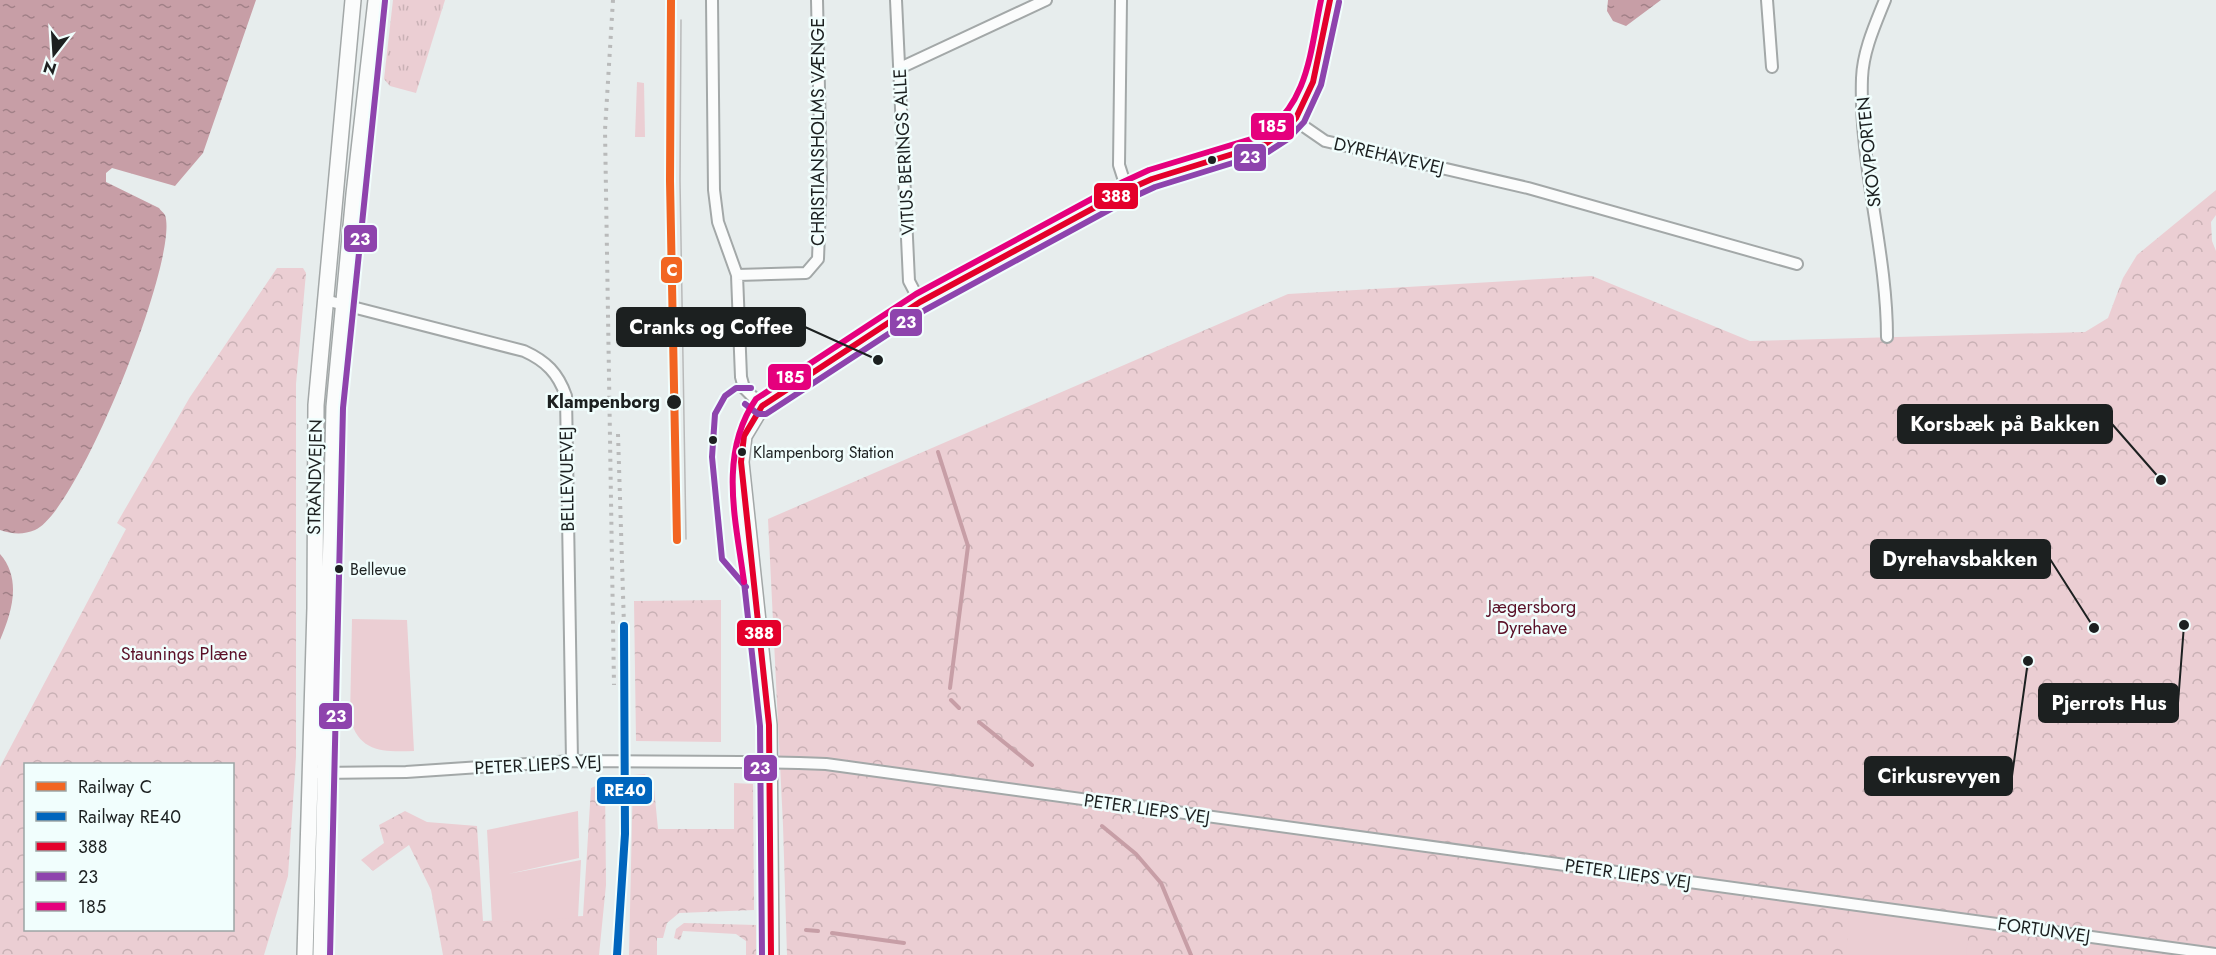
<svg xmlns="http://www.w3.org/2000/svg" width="2216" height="955" font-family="Jost,sans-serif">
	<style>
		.grass { fill: url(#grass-tufts) }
		.forest { fill: url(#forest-crowns); fill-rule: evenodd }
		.garden { fill: #ebced3 }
		.water { fill: url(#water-ripples) }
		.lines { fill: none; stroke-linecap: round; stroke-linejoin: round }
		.stream { stroke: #c79ea6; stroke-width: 4 }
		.street-casing { stroke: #a3a8a8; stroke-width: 14 }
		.secondary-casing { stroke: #a3a8a8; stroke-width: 18 }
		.street { stroke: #fbfcfc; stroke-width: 10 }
		.secondary { stroke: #fbfcfc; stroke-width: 15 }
		.tram { stroke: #b9baba; stroke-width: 1.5 }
		.rail { stroke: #b9baba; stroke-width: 4; stroke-dasharray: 3 6; stroke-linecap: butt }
		.street-bridge-casing { stroke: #a3a8a8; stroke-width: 14; stroke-linecap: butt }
		.street-bridge { stroke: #fbfcfc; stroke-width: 10 }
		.bus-1-casing { stroke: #f1fefd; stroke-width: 10 }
		.bus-2-casing { stroke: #f1fefd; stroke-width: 10 }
		.bus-3-casing { stroke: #f1fefd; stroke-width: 10 }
		.bus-1 { stroke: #e4002b; stroke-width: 6 }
		.bus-2 { stroke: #8e44ad; stroke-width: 6 }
		.bus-3 { stroke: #e5007d; stroke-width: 6 }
		.rail-1-casing { stroke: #f1fefd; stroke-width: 12 }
		.rail-2-casing { stroke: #f1fefd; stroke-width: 12 }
		.rail-1 { stroke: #f26522; stroke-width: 8 }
		.rail-2 { stroke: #0065bd; stroke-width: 8 }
		.bus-dot { fill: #1c2020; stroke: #f1fefd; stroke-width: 2 }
		.labels { text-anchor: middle; stroke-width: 5; stroke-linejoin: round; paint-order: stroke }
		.bus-label { font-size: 16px; fill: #1c2020; stroke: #f1fefd; text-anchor: start }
		.street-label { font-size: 18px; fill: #1c2020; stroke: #f1fefd }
		.stop-label { font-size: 18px; font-weight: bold; fill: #1c2020; stroke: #f1fefd; text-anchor: end }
		.park-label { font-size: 18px; fill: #5a1027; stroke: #f1fefd }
		.leader { fill: none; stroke: #1c2020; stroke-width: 2 }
		.callout-dot { fill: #1c2020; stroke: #f1fefd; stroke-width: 2 }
		.callout { fill: #1c2020; stroke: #1c2020; stroke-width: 2 }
		.callout-label { font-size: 20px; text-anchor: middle; font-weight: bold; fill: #fff }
		.line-badge { stroke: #f1fefd; stroke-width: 2 }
		.badge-label { font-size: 16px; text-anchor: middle; font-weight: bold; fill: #fff }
	</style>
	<defs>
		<pattern id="grass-tufts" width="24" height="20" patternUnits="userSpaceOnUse" patternTransform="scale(1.5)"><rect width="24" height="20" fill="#ebced3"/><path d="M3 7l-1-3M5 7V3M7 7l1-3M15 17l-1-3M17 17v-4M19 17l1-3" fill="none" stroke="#c9b1b5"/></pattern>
		<pattern id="forest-crowns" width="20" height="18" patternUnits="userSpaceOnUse" patternTransform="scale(1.5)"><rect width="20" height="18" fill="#ebced3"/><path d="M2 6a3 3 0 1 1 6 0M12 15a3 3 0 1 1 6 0" fill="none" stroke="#c9b1b5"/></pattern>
		<pattern id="water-ripples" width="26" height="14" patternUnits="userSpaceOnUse" patternTransform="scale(1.5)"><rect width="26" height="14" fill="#c79ea6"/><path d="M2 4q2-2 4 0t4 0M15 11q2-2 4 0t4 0" fill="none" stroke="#a18087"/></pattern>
	</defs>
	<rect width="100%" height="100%" fill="#e7eded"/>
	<path class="grass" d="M393,0H445L416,93L390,86L384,79Z"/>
	<path class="forest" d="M2216,190V215L2211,222L2212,241L2216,251V955H787L783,825L768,519L1288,294L1592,276L1750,341L2085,332L2108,318L2123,278L2137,255Z
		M277,268H303L306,273L296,384V757L288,876L264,955H0V767L126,529L117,523L190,397ZM26,764H232V930H26Z
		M721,600V742L636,741L634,601Z
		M645,774L654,788L658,829H734V783L753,784L754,910L679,913L667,923L663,938H657V955H629L633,775Z
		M605,782L606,885L599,955H443L431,890L409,845L373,871L361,860L384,843L379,825L405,811L427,822L477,826L483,921L583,916L591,788Z
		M684,923L756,925V955H746V941L736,934L683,931L680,940L674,938L676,929Z"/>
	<path class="garden" d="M637,82L644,83L645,137H635Z
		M352,619L407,620L414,751C384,752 359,753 350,718Z
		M578,811L579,858L508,874L581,860L578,918L492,922L487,830Z
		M1852,911L1966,925L1969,930L1966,955H1846L1849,916Z"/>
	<path class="water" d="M0,0H256L203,153L175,186L112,168L106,173V182L159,208C161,211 163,212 165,215C180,257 78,512 35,530C23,535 12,534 0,530Z
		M1608,0H1661L1626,26L1613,21L1607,11Z
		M0,554C22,579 12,612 0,640Z"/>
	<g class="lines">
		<path class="stream" d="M938,452L968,546L950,688
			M951,700L959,708
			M979,722L1032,765
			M1102,826L1136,854L1161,883L1191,955
			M806,930L818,931
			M832,933L904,943"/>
		<g class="street-casing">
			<path id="street" d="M712,0L714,190L718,222L737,275L741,377L744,388L762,406
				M896,0L909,281L920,302
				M1121,0L1119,165L1127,190
				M1767,0L1772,67
				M1885,0C1875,25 1863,51 1862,78C1859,165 1887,251 1887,337
				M900,68L1046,0
				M1296,121L1325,141L1528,188L1797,264
				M737,275L806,273L818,259L821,178L817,0
				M325,300L524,351C546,361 558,373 566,396L572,761
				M799,763L826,764L2216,954
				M318,773L406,772L572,761L740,762"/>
		</g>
		<g class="secondary-casing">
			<path id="secondary" d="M305,955L315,608L316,405L353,0
				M321,955L334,407L354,194L376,0
				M771,955L769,725L741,462L744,436L762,406L920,302L1127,190L1152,179L1265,144C1318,117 1318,53 1330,0"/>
		</g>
		<use href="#street" class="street"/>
		<use href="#secondary" class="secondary"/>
		<path class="tram" d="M681,20L680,181L686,539"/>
		<path class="rail" d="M613,0L605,130L614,685
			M618,434L624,626"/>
		<g class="street-bridge-casing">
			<path id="street-bridge" d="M740,762L799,763"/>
		</g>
		<use href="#street-bridge" class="street-bridge"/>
		<g class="bus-1-casing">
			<path id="bus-1" d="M771,955L769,725L741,462L744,436L762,406L920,302L1127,190L1152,179L1265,144L1283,132L1296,118L1313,82L1330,0"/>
		</g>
		<g class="bus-2-casing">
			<path id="bus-2" d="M745,404L758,414H766L925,310L1131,198L1155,187L1268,152L1288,139L1304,122L1321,85L1339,2
				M744,582L760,726L762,955
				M746,587L722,559L712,457L715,414L725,396L736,388H751
				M330,955L343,408L385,1"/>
		</g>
		<g class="bus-3-casing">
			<path id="bus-3" d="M744,582C736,521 718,454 756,399L916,294L1123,182L1149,170L1261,136C1309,103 1310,52 1321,0"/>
		</g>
		<use href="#bus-1" class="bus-1"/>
		<use href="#bus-2" class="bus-2"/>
		<use href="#bus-3" class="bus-3"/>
		<g class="rail-1-casing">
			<path id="rail-1" d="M671,0L670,181L677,540"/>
		</g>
		<g class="rail-2-casing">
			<path id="rail-2" d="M617,955L625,834L624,626"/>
		</g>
		<use href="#rail-1" class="rail-1"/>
		<use href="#rail-2" class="rail-2"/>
	</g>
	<g class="bus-dot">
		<circle cx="1212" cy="160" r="5"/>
		<circle cx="674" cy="402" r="8"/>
		<circle cx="713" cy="440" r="5"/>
		<circle cx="742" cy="452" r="5"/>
		<circle cx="339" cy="569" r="5"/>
	</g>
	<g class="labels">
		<g class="bus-label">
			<text x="753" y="458">Klampenborg Station</text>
			<text x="350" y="575">Bellevue</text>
		</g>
		<g class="street-label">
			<text transform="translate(818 132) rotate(-90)" y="6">CHRISTIANSHOLMS VÆNGE</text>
			<text transform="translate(904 152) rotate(-93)" y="6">VITUS BERINGS ALLE</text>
			<text transform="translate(1869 152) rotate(-96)" y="6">SKOVPORTEN</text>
			<text transform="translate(1389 156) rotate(13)" y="6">DYREHAVEVEJ</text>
			<text transform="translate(315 477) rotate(-89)" y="6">STRANDVEJEN</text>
			<text transform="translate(567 479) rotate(-91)" y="6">BELLEVUEVEJ</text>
			<text transform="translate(538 765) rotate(-3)" y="6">PETER LIEPS VEJ</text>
			<text transform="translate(1147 809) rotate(8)" y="6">PETER LIEPS VEJ</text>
			<text transform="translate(1628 874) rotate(8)" y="6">PETER LIEPS VEJ</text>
			<text transform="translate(2044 930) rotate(8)" y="6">FORTUNVEJ</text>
		</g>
		<g class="stop-label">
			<text x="660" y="408">Klampenborg</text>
		</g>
		<g class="park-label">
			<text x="1532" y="613">Jægersborg<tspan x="1532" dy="21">Dyrehave</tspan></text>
			<text x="184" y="660">Staunings Plæne</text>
		</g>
	</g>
	<path class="leader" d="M878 360L805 327M2161 480L2112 424M2094 628L2050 559M2184 625L2178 703M2028 661L2012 776"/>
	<g class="callout-dot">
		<circle cx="878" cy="360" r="6"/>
		<circle cx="2161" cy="480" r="6"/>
		<circle cx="2094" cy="628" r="6"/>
		<circle cx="2184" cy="625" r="6"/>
		<circle cx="2028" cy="661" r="6"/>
	</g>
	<g class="callout">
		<rect x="617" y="308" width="188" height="38" rx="6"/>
		<rect x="1898" y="405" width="214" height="38" rx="6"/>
		<rect x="1871" y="540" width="179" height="38" rx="6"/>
		<rect x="2039" y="684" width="139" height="38" rx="6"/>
		<rect x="1865" y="757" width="147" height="38" rx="6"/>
	</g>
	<g class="callout-label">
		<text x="711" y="334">Cranks og Coffee</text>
		<text x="2005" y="431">Korsbæk på Bakken</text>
		<text x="1960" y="566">Dyrehavsbakken</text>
		<text x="2109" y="710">Pjerrots Hus</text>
		<text x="1939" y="783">Cirkusrevyen</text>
	</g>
	<g class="line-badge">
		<rect x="1250" y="112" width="45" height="29" rx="6" fill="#e5007d"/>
		<rect x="1233" y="143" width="34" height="29" rx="6" fill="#8e44ad"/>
		<rect x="1093" y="182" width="46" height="28" rx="6" fill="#e4002b"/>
		<rect x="343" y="224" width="35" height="29" rx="6" fill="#8e44ad"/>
		<rect x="660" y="256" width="23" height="28" rx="6" fill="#f26522"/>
		<rect x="889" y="308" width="34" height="29" rx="6" fill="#8e44ad"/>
		<rect x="767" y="363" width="45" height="28" rx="6" fill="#e5007d"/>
		<rect x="736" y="619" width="46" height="28" rx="6" fill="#e4002b"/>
		<rect x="318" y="702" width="35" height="28" rx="6" fill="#8e44ad"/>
		<rect x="743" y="754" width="35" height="28" rx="6" fill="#8e44ad"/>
		<rect x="596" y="776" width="57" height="29" rx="6" fill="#0065bd"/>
	</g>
	<g class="badge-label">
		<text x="1272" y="132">185</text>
		<text x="1250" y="163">23</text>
		<text x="1116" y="202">388</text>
		<text x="360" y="245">23</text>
		<text x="672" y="276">C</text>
		<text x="906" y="328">23</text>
		<text x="790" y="383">185</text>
		<text x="759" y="639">388</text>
		<text x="336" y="722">23</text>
		<text x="760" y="774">23</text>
		<text x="625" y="796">RE40</text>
	</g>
	<rect x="24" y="763" width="210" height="168" fill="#f1fefd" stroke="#9ca5a5" stroke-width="1.5"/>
	<rect x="36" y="782" width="30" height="9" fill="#f26522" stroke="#9ca5a5" stroke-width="1.5"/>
	<text x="78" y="793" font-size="18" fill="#1c2020">Railway C</text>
	<rect x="36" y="812" width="30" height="9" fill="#0065bd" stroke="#9ca5a5" stroke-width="1.5"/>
	<text x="78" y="823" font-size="18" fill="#1c2020">Railway RE40</text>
	<rect x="36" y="842" width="30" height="9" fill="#e4002b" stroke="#9ca5a5" stroke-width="1.5"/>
	<text x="78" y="853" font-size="18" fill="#1c2020">388</text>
	<rect x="36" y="872" width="30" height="9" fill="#8e44ad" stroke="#9ca5a5" stroke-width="1.5"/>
	<text x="78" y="883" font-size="18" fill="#1c2020">23</text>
	<rect x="36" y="902" width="30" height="9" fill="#e5007d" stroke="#9ca5a5" stroke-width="1.5"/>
	<text x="78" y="913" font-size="18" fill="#1c2020">185</text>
	<g transform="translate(54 54) rotate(197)" stroke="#f1fefd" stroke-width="4.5" paint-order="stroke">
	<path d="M0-4.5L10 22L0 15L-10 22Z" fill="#1c2020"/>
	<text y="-9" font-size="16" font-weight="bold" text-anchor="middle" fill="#1c2020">N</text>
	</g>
</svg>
